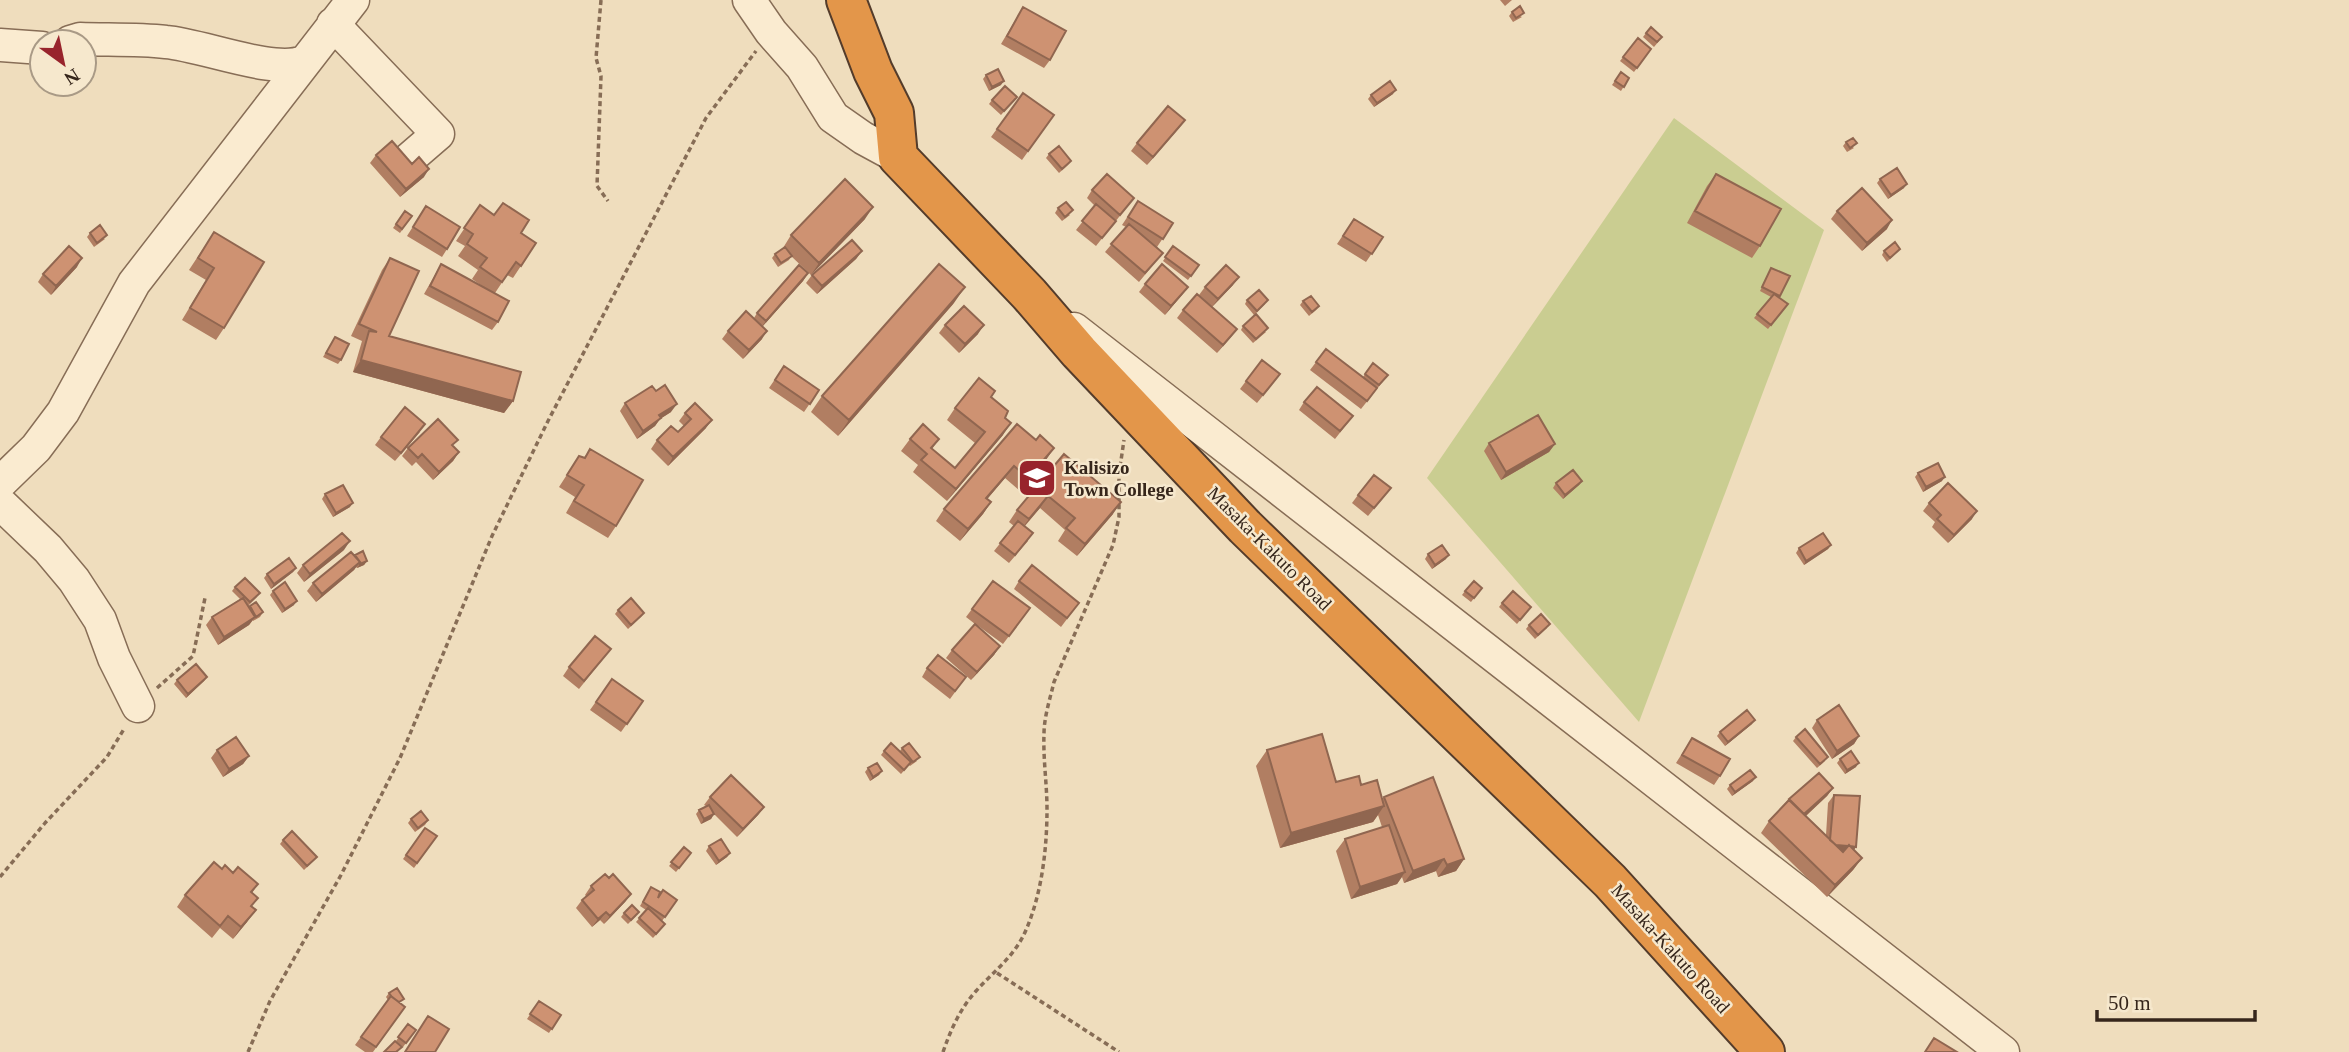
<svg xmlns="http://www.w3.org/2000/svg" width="2349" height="1052" font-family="'Times New Roman',serif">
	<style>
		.green { fill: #cacd91 }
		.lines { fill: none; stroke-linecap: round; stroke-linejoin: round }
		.minor-casing { stroke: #876d56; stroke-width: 35 }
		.highway-casing { stroke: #543c2b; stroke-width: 42 }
		.path { stroke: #876d56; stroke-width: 3.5; stroke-dasharray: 5 3.5; stroke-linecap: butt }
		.minor { stroke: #faebd0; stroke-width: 32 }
		.highway { stroke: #e3964a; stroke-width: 38 }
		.wall { fill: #b17e62 }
		.shaded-wall { fill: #906650 }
		.building { fill: #ce9272; stroke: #906650; stroke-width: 2 }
		.labels { text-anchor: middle; stroke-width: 5; stroke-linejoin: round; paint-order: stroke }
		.poi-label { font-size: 19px; font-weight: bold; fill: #36261b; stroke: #f6e8cd; text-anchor: start }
		.street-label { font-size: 19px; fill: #36261b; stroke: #f6e8cd }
	</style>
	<rect width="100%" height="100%" fill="#efddbd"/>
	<path class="green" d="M1674,118L1824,230L1639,722L1427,478Z"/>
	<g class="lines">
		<g class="minor-casing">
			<path id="minor" d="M749,0L771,32L802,67L833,117L863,138L898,157
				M333,24L438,134L409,159
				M70,42L80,39C108,40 138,39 166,42C202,45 272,74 304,62
				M0,45L42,48
				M1074,329L2003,1052
				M0,483L36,448L63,412L134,283L353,0
				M0,503L48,549L74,580L100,620L114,658L138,706"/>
		</g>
		<g class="highway-casing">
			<path id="highway" d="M846,0L873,71L894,113L898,157L1029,294L1079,352L1245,527L1610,881L1765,1052"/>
		</g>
		<path class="path" d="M601,0L596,58L601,76L597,186L608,201
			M157,688L193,656L205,598
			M0,877L45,823L107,757L124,729
			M997,973L1119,1052
			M248,1052L270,1001L341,875L400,758L492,536L548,421L706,118L756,51
			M943,1052C951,1029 960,1009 976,991C994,971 1015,956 1026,930C1042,893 1047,848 1047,809C1047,784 1043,759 1044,734C1044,717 1050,699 1054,682L1113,545L1119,517V474L1124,440"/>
		<use href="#minor" class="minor"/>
		<use href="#highway" class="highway"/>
	</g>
	<path class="wall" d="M1500,0H1512L1505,6Z
		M1023,7L1050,60L1044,68L1001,44Z
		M1512,12L1522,17L1513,22L1509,16Z
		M1646,33L1659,41L1654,47L1643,37Z
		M1638,38L1651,49L1634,72L1620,61Z
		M1621,72L1629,78L1621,91L1612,85Z
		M986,75L1001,85L989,91L983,79Z
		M1023,93L1054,115L1022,160L991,137Z
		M1393,94L1374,107L1368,99L1371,95Z
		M1017,97L1001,115L989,104L992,100Z
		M1185,120L1147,165L1131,151L1137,143Z
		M1846,142L1854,148L1847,152L1843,146Z
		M1049,154L1071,161L1068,165L1059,173L1046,158Z
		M376,155L424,177L400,197L370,163Z
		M1716,174L1760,246L1752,258L1687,223L1707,186Z
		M1880,179L1904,188L1888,199L1877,183Z
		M1092,190L1134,198L1096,246L1076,230L1095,206L1087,198Z
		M1138,201L1173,223L1157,247L1163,253L1139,282L1105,252L1126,227L1122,225Z
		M480,205L536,243L513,278L507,275L495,293L498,322L492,330L424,294L436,273L441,264L482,286L472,279L478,270L458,256L465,246L456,241Z
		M426,206L447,249L442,257L407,236Z
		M1058,208L1070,215L1062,221L1055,213Z
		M405,211L412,216L400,233L393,228Z
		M1837,211L1887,229L1862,251L1831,219Z
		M865,219L811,275L791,256L789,260L778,267L772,258L775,254L783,248L791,235Z
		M1354,219L1383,237L1366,262L1337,244Z
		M214,232L224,328L216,340L182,320L206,280L189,270Z
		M90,233L105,239L94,247L87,237Z
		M1173,246L1199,265L1188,280L1163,261Z
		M1900,249L1887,262L1882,255L1884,251Z
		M862,251L856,259L817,294L806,283L812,275Z
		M390,258L389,336L513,401L504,413L353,372L362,341L351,336L382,270Z
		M77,267L51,295L38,282L43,274Z
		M1771,268L1780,296L1779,298L1788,304L1768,329L1754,318L1771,297L1760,291Z
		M808,273L803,281L763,326L762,339L743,359L722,339L728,331L754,318L757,313Z
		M1145,284L1188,287L1165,315L1139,292Z
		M1233,285L1212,307L1237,329L1217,353L1177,318L1183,310L1199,295L1205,287Z
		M1247,300L1265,304L1254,315L1245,304Z
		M1303,301L1319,306L1316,310L1309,316L1300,305Z
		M954,303L838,436L811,412L822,396Z
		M945,325L978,334L959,353L939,333Z
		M1243,326L1266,332L1253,343L1241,330Z
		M335,337L341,360L338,364L323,357Z
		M1326,349L1363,377L1373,363L1388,375L1361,409L1310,370Z
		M784,366L819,390L804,412L769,388Z
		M1246,381L1274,382L1257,403L1240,389Z
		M991,397L1005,418L1003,435L947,501L913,472L918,465L901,451L910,439H939L932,449L955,468L975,443L947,420L955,408Z
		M1304,402L1353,416L1335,439L1299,410Z
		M625,403L671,412L660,419L655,426L637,439L620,411Z
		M685,413L706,428L668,466L651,449L657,440L678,432L684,426L679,421Z
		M1017,424L1046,460L1019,490L1005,478L987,499L991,502L983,514L960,541L936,521L944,509Z
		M420,432L395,461L375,445L381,437Z
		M1489,443L1555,444L1549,452L1501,480L1484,451Z
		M408,448L459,452L453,461L433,480L416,462L412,466L402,456Z
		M590,449L616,526L608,538L566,513L575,497L559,487L579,456L584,458Z
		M1064,454L1113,514L1077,556L1058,541L1065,530L1040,508L1025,526L1028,541L1009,563L994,551L1014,526L1009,522L1017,510Z
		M1918,473L1942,481L1923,492L1915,477Z
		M1582,481L1579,485L1563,499L1553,488L1556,483Z
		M1391,488L1368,516L1352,503L1358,495Z
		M325,494L350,507L333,517L322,499Z
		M1929,503L1972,519L1948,543L1932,527L1935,522L1923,511Z
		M1831,545L1828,549L1804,565L1796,553L1799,548Z
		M344,550L304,582L297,573L303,565Z
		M1428,554L1446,559L1432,569L1425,559Z
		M355,556L367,561L364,565L357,568L356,567L354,570L316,602L307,591L313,583Z
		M296,568L293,572L271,589L264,578L267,574Z
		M993,581L1030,608L1003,644L977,625L1000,646L994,655L971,680L946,658L952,650L975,624L966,617Z
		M1019,581L1079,603L1061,627L1014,589Z
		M235,587L257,597L248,606L249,607L250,606L263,612L260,617L253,621V620L249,625L218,645L206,625L212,617L240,599L232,591Z
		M1482,588L1471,602L1462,595L1465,591Z
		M273,591L294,605L282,613L270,595Z
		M1502,603L1531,607L1517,624L1499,607Z
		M618,610L644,613L641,617L628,629L615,614Z
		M1529,625L1547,628L1535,639L1526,629Z
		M611,649L579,689L563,676L569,667Z
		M927,668L966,677L950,699L922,677Z
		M207,677L204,681L186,698L174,684L177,680Z
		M612,679L643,701L621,732L590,710Z
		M1817,720L1859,736L1854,744L1832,759L1812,728Z
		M1752,724L1725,746L1717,736L1720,732Z
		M1796,737L1825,761L1817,768L1793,741Z
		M1692,738L1720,776L1714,785L1676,763Z
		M902,748L917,761L910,766L909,765L901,774L881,755L884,751H900Z
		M217,750L249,756L243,764L223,777L211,758Z
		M1267,750L1336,782L1361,785L1382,799L1384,797L1464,859L1456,871L1438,877L1436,871L1404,883L1402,877L1397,884L1351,899L1336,851L1345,839L1382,827L1378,815L1373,822L1280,848L1256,766Z
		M1840,759L1856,767L1845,774L1837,763Z
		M868,768L882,771L879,775L870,781L865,772Z
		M1753,781L1732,796L1727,789L1730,785Z
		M1833,788L1827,796L1806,816L1826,835L1828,803L1834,795L1854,850L1862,858L1853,870L1827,897L1761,833L1769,821L1789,799Z
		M710,797L764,807L758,815L737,837L714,814L711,819L701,824L696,814L699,810L706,806L704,805Z
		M411,819L428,820L425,825L415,832L408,823Z
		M425,828L437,836L414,868L403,859Z
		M283,840L317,857L304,870L280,844Z
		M709,846L730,853L727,857L716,865L706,851Z
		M684,847L691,853L676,872L669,866Z
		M222,869L233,873L258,884L252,893V907L247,922L233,939L220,928L212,938L177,907L185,895Z
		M609,878L631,894L625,902L604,924L600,920L592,927L576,908L582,900L586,896L585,895L591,886Z
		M651,887L658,898L677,900L662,921V928L653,938L636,922L646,910L640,906Z
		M624,913L636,916L628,924L621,917Z
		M389,993L405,1007L373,1052H365L355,1045L388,1000L386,997Z
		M539,1001L561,1015L549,1033L527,1019Z
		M408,1024L416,1030L403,1047L396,1041Z"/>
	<path class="shaded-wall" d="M1004,81L1001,85L989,91L992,87Z
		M1396,90L1393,94L1374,107L1377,103Z
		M1185,120L1179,128L1147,165L1153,157Z
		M429,169L424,177L400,197L406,189Z
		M1907,184L1904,188L1888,199L1891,195Z
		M873,207L865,219L811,275L819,263Z
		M1892,220L1887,229L1862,251L1867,243Z
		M862,251L856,259L817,294L822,286Z
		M82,258L77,267L51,295L56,286Z
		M808,273L803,281L760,329L766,321Z
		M1239,277L1233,285L1212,307L1218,299Z
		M965,287L954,303L838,436L849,420Z
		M1188,287L1182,295L1165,315L1171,306Z
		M984,325L978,334L959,353L965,344Z
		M1237,329L1231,337L1217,353L1223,345Z
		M767,331L762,339L743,359L749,350Z
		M361,360L513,401L504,413L353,372Z
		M677,404L671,412L660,419L655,426L637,439L643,431L659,415Z
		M712,420L706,428L668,466L673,457Z
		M1011,423L1003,435L947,501L956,489Z
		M1555,444L1549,452L1501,480L1506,472Z
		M1054,448L1046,460L1019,490L1028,478Z
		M459,452L453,461L433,480L439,472Z
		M1014,466L1005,478L978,510L986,498Z
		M1945,477L1942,481L1923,492L1926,487Z
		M1582,481L1579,485L1563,499L1565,495Z
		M1048,496L1040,508L1020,531L1029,519Z
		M991,502L983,514L960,541L968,529Z
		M1121,502L1113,514L1077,556L1085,544Z
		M353,503L350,507L333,517L336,513Z
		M1977,511L1972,519L1948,543L1954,535Z
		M350,541L344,550L304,582L310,574Z
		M1831,545L1828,549L1804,565L1806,561Z
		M1449,555L1446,559L1432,569L1435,565Z
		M367,561L364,565L357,568L360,564Z
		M360,562L354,570L316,602L322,594Z
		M296,568L293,572L271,589L274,584Z
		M297,601L294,605L282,613L285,609Z
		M255,617L249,625L218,645L224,637Z
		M1000,646L994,655L971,680L977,672Z
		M207,677L204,681L186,698L188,694Z
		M1755,720L1752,724L1725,746L1728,742Z
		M1859,736L1854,744L1832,759L1837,751Z
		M249,756L243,764L223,777L229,769Z
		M1859,763L1856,767L1845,774L1847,770Z
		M882,771L879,775L870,781L873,777Z
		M1756,777L1753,781L1732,796L1735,792Z
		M1833,788L1827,796L1798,823L1803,815Z
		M1384,806L1373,822L1280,848L1291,833Z
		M764,807L758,815L737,837L743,829Z
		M714,814L711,819L701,824L704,819Z
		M1830,845L1856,847L1851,855Z
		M730,853L727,857L716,865L719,861Z
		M1862,858L1853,870L1827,897L1835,885Z
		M1444,859L1436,871L1404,883L1413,871Z
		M1464,859L1456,871L1438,877L1447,865Z
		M1405,872L1397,884L1351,899L1360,887Z
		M631,894L625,902L604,924L610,916Z
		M256,910L247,922L233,939L241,927Z
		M606,912L600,920L592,927L598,919Z"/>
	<path class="building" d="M1520,6L1524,13L1516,18L1512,12Z
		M1023,7L1066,31L1050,60L1007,36Z
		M1651,27L1662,37L1657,42L1646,33Z
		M1638,38L1651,49L1637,68L1623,57Z
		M998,69L1004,81L992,87L986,75Z
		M1621,72L1629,78L1624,87L1615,81Z
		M1390,81L1396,90L1377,103L1371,95Z
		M1005,86L1017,97L1004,111L992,100Z
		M1023,93L1054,115L1028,151L997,129Z
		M1168,106L1185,120L1153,157L1137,143Z
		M1853,138L1857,143L1850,148L1846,142Z
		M392,141L412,164L419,157L429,169L406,189L376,155Z
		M1059,146L1071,161L1062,169L1049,154Z
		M1897,168L1907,184L1891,195L1880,179Z
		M1107,174L1134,198L1120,215L1092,190Z
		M1716,174L1781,209L1760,246L1695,211Z
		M845,179L873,207L819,263L791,235Z
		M1862,188L1892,220L1867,243L1837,211Z
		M1138,201L1173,223L1163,239L1128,217Z
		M1066,202L1073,210L1065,217L1058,208Z
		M503,203L529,220L521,233L536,243L521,266L516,262L502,282L480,267L487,258L467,244L473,234L464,228L480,205L494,215Z
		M1096,204L1116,221L1102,238L1082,221Z
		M426,206L460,227L447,249L413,227Z
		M405,211L412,216L402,229L396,224Z
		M1354,219L1383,237L1372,254L1343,236Z
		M1129,224L1163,253L1145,273L1111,244Z
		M100,225L107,235L97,243L90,233Z
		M214,232L264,262L224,328L190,308L214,268L198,258Z
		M852,240L862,251L822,286L812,275Z
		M1895,242L1900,249L1890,258L1884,251Z
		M69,246L82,258L56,286L43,274Z
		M1173,246L1199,265L1191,276L1165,257Z
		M785,247L792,256L781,263L775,254Z
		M390,258L419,271L389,336L521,372L513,401L361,360L369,331L377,332L359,324Z
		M441,264L509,301L498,322L430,286Z
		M939,264L965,287L849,420L822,396Z
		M1162,264L1188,287L1171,306L1145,284Z
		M799,265L808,273L766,321L757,313Z
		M1226,265L1239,277L1218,299L1205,287Z
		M1771,268L1790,276L1780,296L1762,287Z
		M1259,290L1268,300L1257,311L1247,300Z
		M1197,294L1237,329L1223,345L1183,310Z
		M1774,294L1788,304L1771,325L1757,314Z
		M1311,296L1319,306L1312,312L1303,301Z
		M964,306L984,325L965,344L945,325Z
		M746,311L767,331L749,350L728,331Z
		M1256,314L1268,328L1256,339L1243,326Z
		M335,337L349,344L341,360L326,353Z
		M1326,349L1377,388L1367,401L1316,362Z
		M1262,360L1280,374L1263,395L1246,381Z
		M1373,363L1388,375L1379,385L1365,374Z
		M784,366L819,390L810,404L775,380Z
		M979,378L995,391L991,397L1008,411L1005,418L1011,423L956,489L921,460L927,454L910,439L923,424L939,439L931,448L955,468L985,432L955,408Z
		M665,385L677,404L659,415L661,418L643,431L625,403L652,386L656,391Z
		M1317,387L1353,416L1340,431L1304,402Z
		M695,403L712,420L673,457L657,440L671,426L678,432L691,419L685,413Z
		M405,407L425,424L401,453L381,437Z
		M1538,415L1555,444L1506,472L1489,443Z
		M438,419L458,440L452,445L459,452L439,472L422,454L418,458L408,448Z
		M1017,424L1036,440L1040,435L1054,448L1028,478L1014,466L986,498L991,502L968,529L944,509Z
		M590,449L643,480L616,526L574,501L584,485L567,475L579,456L585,458Z
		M1064,454L1121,502L1085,544L1066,528L1075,518L1048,496L1029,519L1017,510Z
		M1938,463L1945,477L1926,487L1918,473Z
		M1573,470L1582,481L1565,495L1556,483Z
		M1374,475L1391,488L1374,508L1358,495Z
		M1948,483L1977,511L1954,535L1937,519L1941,515L1929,503Z
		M343,485L353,503L336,513L325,494Z
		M1018,521L1033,533L1015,555L1000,543Z
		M342,533L350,541L310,574L303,565Z
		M1823,533L1831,545L1806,561L1799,548Z
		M1442,545L1449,555L1435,565L1428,554Z
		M363,551L367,561L360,564V562L355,555Z
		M351,552L360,562L322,594L313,583Z
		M289,558L296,568L274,584L267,574Z
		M1032,565L1079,603L1067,618L1019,581Z
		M245,578L260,593L250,602L235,587Z
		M993,581L1030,608L1009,636L972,609Z
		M1474,581L1482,588L1474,598L1465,591Z
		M285,582L297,601L285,609L273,591Z
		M1513,591L1531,607L1520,620L1502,603Z
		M243,598L255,617L224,637L212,617Z
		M631,598L644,613L631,625L618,610Z
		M256,602L263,612L256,617L250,606Z
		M1541,614L1550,624L1538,635L1529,625Z
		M975,624L1000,646L977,672L952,650Z
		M595,636L611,649L584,681L569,667Z
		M938,655L966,677L955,691L927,668Z
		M196,664L207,677L188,694L177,680Z
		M612,679L643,701L627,724L596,702Z
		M1839,705L1859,736L1837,751L1817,720Z
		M1747,710L1755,720L1728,742L1720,732Z
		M1805,729L1828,757L1820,764L1796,737Z
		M1322,734L1336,782L1359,776L1361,785L1377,780L1384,806L1291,833L1267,750Z
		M236,737L249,756L229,769L217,750Z
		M1692,738L1730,759L1720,776L1682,755Z
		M891,743L911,762L904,770L884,751Z
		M909,743L920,757L913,762L902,748Z
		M1851,751L1859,763L1847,770L1840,759Z
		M877,763L882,771L873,777L868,768Z
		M1750,770L1756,777L1735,792L1730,785Z
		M1819,773L1833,788L1804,814L1789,799Z
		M731,775L764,807L743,829L710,797Z
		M1433,777L1464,859L1447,865L1444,859L1413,871L1384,797Z
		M1834,795L1860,796L1856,847L1850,846L1849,845L1848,846L1836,845L1830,840Z
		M1789,800L1843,852L1849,845L1862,858L1835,885L1769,821Z
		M709,805L714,814L704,819L699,810Z
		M421,811L428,820L418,828L411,819Z
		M1389,825L1405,872L1360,887L1345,839Z
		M425,828L437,836L417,863L406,855Z
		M292,831L317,857L307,866L283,840Z
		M721,839L730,853L719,861L709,846Z
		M684,847L691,853L679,868L671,862Z
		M214,862L222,869L225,865L233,873L238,867L258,884L251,892L258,898L251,906L256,910L241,927L228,916L220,926L185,895Z
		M605,874L609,878L613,874L631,894L610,916L606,912L598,919L582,900L594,890L591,886Z
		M651,887L660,892L658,898L663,890L677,900L665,917L643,902Z
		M632,905L639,912L631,920L624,913Z
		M648,908L665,924L656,934L639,918Z
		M397,988L404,999L399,1002L392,997L389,993Z
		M391,996L405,1007L376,1047L361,1037Z
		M539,1001L561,1015L552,1029L530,1014Z
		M428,1016L449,1029L435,1052H405Z
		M408,1024L416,1030L406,1043L398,1037Z
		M1934,1038L1957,1052H1925Z
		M395,1041L402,1047L396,1052H384Z"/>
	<defs>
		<g id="school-square" transform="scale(2.0125)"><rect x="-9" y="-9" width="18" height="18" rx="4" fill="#98242c" stroke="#f6e8cd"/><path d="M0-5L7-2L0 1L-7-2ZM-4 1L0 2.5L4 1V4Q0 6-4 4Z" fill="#fff"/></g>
	</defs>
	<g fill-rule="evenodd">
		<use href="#school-square" x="1037" y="478"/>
	</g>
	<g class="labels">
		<g class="poi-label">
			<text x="1064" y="474">Kalisizo<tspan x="1064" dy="22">Town College</tspan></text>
		</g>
		<g class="street-label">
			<text transform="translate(1270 548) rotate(45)" y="7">Masaka-Kakuto Road</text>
			<text transform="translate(1671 948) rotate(48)" y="7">Masaka-Kakuto Road</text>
		</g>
	</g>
	<g transform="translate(63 63) rotate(147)"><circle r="33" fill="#f6e8cd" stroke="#a99a86" stroke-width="2"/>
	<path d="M0-5L12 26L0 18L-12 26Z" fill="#98242c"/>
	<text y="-10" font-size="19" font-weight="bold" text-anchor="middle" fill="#36261b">N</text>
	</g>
	<path d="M2097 1010v10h158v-10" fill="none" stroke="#36261b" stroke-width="3.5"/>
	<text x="2108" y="1010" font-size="21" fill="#36261b" stroke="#f6e8cd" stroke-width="5" paint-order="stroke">50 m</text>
</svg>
